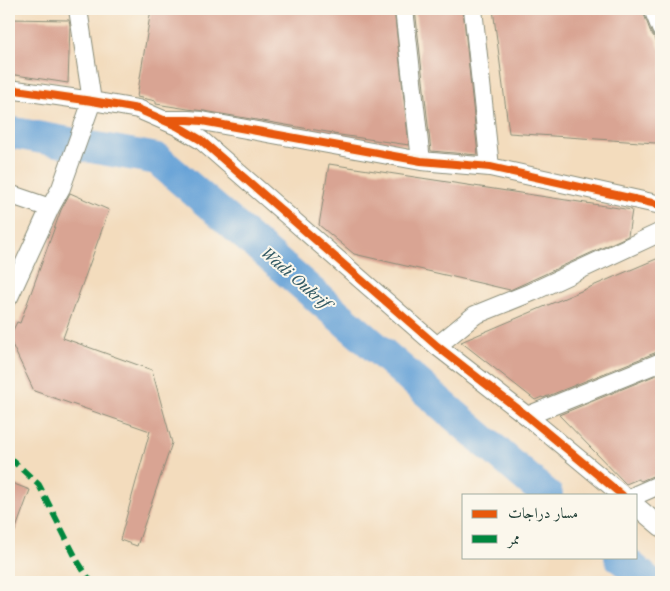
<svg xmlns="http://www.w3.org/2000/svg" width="670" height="591" font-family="'Libre Caslon Text',Amiri,serif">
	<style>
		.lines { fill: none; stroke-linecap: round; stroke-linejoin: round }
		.river { stroke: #66a2d7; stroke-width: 32 }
		.building { fill: #d9a493 }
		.minor-casing { stroke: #898c78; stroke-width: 20 }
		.minor { stroke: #fff; stroke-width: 18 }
		.quiet { stroke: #00873e; stroke-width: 6; stroke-dasharray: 12 6; stroke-linecap: butt }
		.cycleway-casing { stroke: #fbf7ec; stroke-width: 11 }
		.cycleway { stroke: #e8590c; stroke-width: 8 }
		.labels { text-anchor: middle; stroke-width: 4; stroke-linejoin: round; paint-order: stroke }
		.water-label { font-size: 15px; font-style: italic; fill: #345b65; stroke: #fbf7ec }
	</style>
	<rect width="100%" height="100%" fill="#fbf7ec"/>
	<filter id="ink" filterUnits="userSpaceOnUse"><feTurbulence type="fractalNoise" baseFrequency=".02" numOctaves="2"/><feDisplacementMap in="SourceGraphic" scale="10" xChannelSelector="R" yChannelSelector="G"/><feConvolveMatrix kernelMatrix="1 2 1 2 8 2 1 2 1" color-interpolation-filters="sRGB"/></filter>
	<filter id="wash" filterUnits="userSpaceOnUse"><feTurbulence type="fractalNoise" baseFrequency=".0096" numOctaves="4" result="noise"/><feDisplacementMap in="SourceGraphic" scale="20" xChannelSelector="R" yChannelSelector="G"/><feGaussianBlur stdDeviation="1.12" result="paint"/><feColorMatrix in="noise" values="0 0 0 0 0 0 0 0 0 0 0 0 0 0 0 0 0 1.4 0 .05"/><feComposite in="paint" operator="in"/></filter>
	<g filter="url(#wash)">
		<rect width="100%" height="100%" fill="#f3dcbd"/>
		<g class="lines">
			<path class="river" d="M9,132L157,159L547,495
				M620,557L649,582"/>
		</g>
		<g id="blocks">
			<path class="building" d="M151,9H394L409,145L340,135L333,134V133L204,111L188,109L156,104V101L137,97Z
				M415,9H463L478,155L431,151Z
				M493,9H642L651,33L655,38L661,52V140L655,143L509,133Z
				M9,19L69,20L70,26L68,83L9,74Z
				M329,164L632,210L628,236L510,290L354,254L319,225Z
				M70,193L109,210L63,338L152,370L172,443L137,546L120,540L150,431L34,391L9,338L17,322L20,323L61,210Z
				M661,257V352H657L543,398L542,397L535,400L461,342Z
				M661,373V474H657L641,481L638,479L626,484L559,415Z
				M9,482L30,490L11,542H9Z"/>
		</g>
	</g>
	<g filter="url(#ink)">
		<use href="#blocks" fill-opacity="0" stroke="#898c78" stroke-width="1"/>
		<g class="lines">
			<g class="minor-casing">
				<path id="minor" d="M404,9L421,161
					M473,9L490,167
					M653,9L661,29
					M9,89L92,101L138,109L177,126L201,140L437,346L527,416L622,495
					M167,120H188L202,121L421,161L490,167L661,205
					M9,194L50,208
					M9,297L50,208L61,188L92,101L78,9
					M437,346L475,315L532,292L661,232
					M527,416L661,362
					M636,495L661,484
					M636,506L661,527"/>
			</g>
			<use href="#minor" class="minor"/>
			<path class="quiet" d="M9,457L39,485L78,562L91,582"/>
			<g class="cycleway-casing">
				<path id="cycleway" d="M9,89L92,101L138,109L177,126L201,140L437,346L527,416L622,495
					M166,120H188L202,121L421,161L490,167L661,205"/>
			</g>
			<use href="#cycleway" class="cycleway"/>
		</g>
	</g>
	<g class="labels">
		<g class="water-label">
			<text transform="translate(295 278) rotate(41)" y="5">Wadi Oukrif</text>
		</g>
	</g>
	<rect width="670" height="591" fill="none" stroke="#fbf7ec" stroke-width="30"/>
	<rect x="462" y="494" width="175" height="65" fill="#fbf7ec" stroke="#a3ada2"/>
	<rect x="472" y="510" width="25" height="8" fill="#e8590c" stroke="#a3ada2"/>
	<text x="508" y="518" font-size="15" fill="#1f3d34">مسار دراجات</text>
	<rect x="472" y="535" width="25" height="8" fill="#00873e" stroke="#a3ada2"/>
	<text x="508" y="544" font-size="15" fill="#1f3d34">ممر</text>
</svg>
